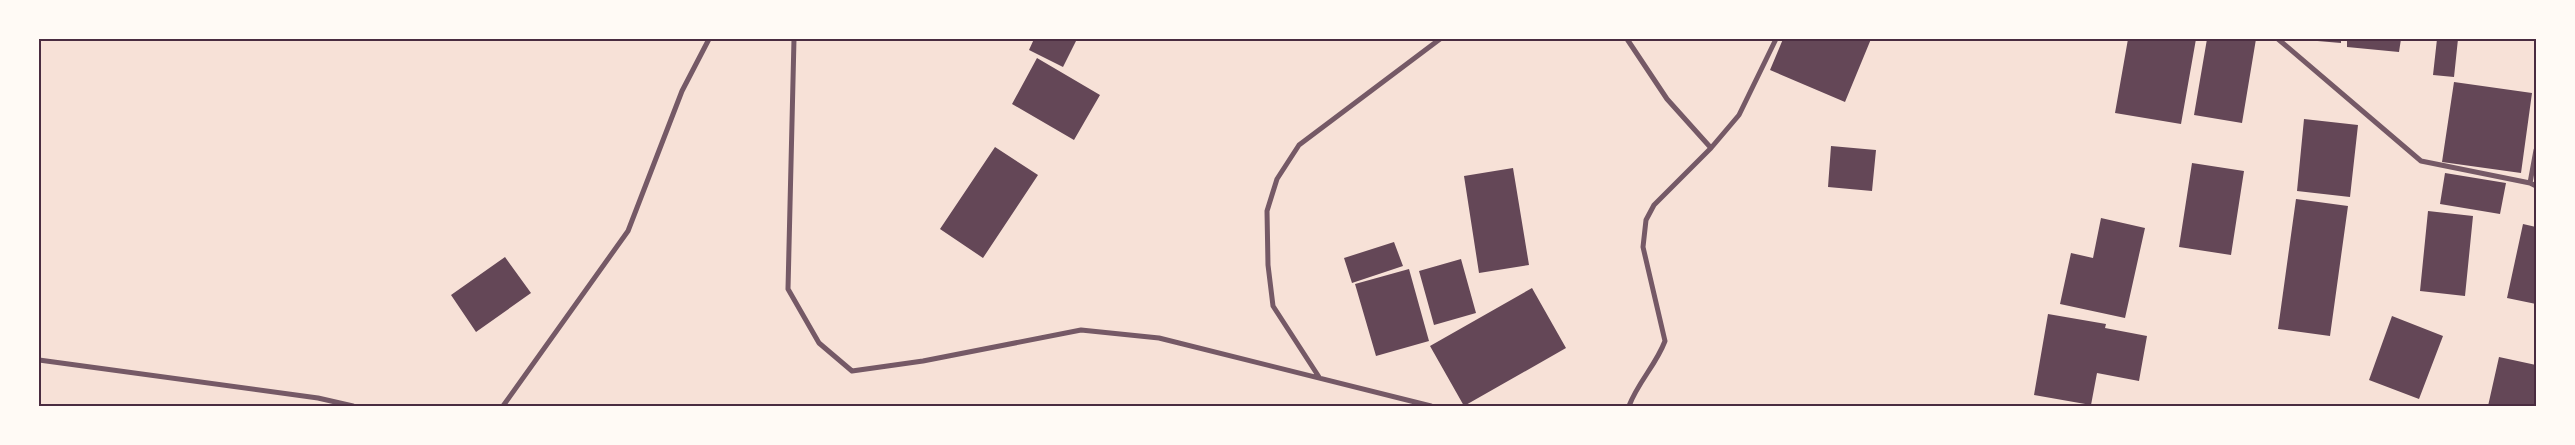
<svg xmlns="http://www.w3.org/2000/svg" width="2575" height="445" font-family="'Golos Text',sans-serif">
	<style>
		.building { fill: #644757 }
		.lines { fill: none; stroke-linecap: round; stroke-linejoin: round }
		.minor { stroke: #755966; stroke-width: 5 }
		.neatline { fill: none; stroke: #4a2c40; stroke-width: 2 }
	</style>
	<rect width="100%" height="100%" fill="#f7e1d7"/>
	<path class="building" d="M1034,39H1077L1063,67L1029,50Z
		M1783,39H1871L1845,102L1770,70Z
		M2128,39H2196L2181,124L2115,113Z
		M2207,39H2256L2242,123L2194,115Z
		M2294,39H2341V43Z
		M2347,39H2401L2399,52L2347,47Z
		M2437,39H2458L2454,77L2433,75Z
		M1037,58L1100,95L1074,140L1012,104Z
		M2454,82L2532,93L2521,173L2442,162Z
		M2304,119L2358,125L2350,197L2297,191Z
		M1831,146L1876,150L1872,191L1828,187Z
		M995,147L1038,175L983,258L940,229Z
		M2192,163L2244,171L2231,255L2179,247Z
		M1513,168L1529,265L1479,273L1464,176Z
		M2445,173L2506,183L2500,214L2440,204Z
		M2296,199L2348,206L2330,336L2278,329Z
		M2428,211L2473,216L2465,296L2420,291Z
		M2101,218L2145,228L2125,318L2060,304L2071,253L2093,258Z
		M2523,224L2536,227V304L2507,298Z
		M1394,242L1403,266L1352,283L1344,258Z
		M505,257L531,293L476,332L451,295Z
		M1461,259L1476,313L1434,325L1419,271Z
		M1409,269L1429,341L1376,356L1355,284Z
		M1532,288L1566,348L1464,406L1430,346Z
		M2048,314L2106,324L2105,328L2147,336L2139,381L2097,373L2091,405L2034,395Z
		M2392,316L2443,336L2419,399L2369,380Z
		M2499,357L2536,365V406H2488Z"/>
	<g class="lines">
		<path class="minor" d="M794,39L788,289L819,343L852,371L923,361L1081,330L1159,338L1431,406
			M1627,39L1667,99L1711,148
			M2278,39L2421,161L2530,183L2536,186
			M2530,183L2536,150
			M39,360L318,398L353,406
			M1319,377L1273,306L1268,265L1267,211L1277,179L1299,145L1440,39
			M503,406L628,231L682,91L709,39
			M1629,406C1638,382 1656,365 1665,341L1643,247L1646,220L1654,205L1711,148L1739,115L1776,39"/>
	</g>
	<rect width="2575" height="445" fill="none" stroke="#fffaf5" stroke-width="80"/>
	<rect x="40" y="40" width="2495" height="365" class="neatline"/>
</svg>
